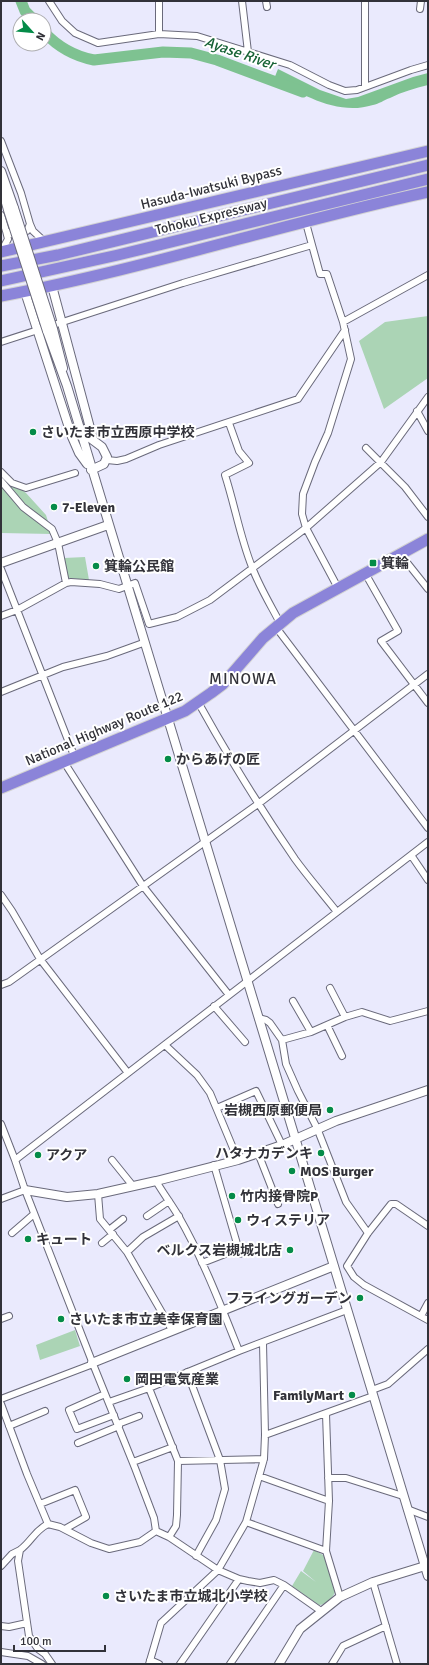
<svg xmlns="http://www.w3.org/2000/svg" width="429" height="1665" font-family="Signika,'Noto Sans JP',sans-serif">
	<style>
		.green { fill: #abd4b5 }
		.water { fill: #7ec291 }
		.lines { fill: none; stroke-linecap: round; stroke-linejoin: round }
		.river { stroke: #7ec291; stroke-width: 11 }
		.street-casing { stroke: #6a6a7b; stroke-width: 8 }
		.secondary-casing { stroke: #6a6a7b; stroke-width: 10 }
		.highway-casing { stroke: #d2d2d3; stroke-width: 13 }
		.street { stroke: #fff; stroke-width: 6 }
		.secondary { stroke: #fff; stroke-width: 8 }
		.highway { stroke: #8b84d9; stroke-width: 11 }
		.secondary-bridge-casing { stroke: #6a6a7b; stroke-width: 10; stroke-linecap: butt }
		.secondary-bridge { stroke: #fff; stroke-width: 8 }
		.poi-dot { fill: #048b48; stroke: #fff; stroke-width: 1.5 }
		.labels { text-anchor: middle; stroke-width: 4; stroke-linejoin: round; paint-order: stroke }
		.street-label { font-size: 14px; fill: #323239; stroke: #fff }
		.poi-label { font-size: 14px; font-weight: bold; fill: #323239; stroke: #fff; text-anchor: start }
		.water-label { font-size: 15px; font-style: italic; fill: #176336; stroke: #fff }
		.quarter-label { font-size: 16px; letter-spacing: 1px; fill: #323239; stroke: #fff }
	</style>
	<rect width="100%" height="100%" fill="#eaeafd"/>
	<path class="green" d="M428,316V378L384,409L359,341L385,322Z
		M1,473L26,493L46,515L52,534L1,533Z
		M85,557L89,580L68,578L64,558Z
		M75,1330L80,1346L40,1360L36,1345Z
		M314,1550L325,1556L335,1592C333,1598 325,1605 319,1605L309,1598L320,1585L309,1598L292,1586L301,1571L316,1582L303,1571Z"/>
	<path class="water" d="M278,69L320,90L346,99L358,97L413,77L428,73V85C415,88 402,92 390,98C384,100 379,104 373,105C338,116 303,95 274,79Z"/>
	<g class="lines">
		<path class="river" d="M21,1L25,11L34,20
			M44,32C58,47 73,56 94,60L163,52L191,53L217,60L303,92"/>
		<g class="street-casing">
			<path id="street" d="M49,1L62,21L75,33L98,43L159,34L197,36L290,65L329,85L345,91L357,90L411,70L428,65
				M159,1V34
				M242,1L248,52
				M266,1L267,7
				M420,9L421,1
				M365,87V1
				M1,141L21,193L30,224L27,231L14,235L6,231L1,215
				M306,223L312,245
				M30,224L33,231L45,242
				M1,252L8,239L6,231
				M343,322L428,275
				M1,342L183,283L312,245L320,274H327L343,322L351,359L328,433L315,462L303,494L302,514L306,528L338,588
				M417,411L428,431
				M229,423L239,451L249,463L225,475C235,506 240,537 252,567C259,586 270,604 280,623
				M366,448L405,487L428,517
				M107,460L117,461L126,459L159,445L298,399L345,330
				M1,472L12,483L26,488L75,473
				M1,481L23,507L52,529L58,543L66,583
				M401,555L428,589
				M1,569L75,758
				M365,573L398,631L381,641L428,703
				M1,616L17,610L66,583L71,582L100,584L119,589L135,583L149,624L177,617L210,600L306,528L381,462L428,397
				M275,626L428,828
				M1,692L63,667L107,656L143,643
				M198,702C228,756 260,808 295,859C308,877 323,894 337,912
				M64,762L143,886L229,995
				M411,855L428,880
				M1,895L12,911L40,959L128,1073
				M1,985L9,982L258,804L428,674
				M330,988L345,1017
				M293,1001L311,1032
				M214,1006L245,1042
				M258,1018L266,1020L270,1023L282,1040L286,1064L298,1091L317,1128L346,1202L368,1233
				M327,1025L342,1056
				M282,1040L311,1032L345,1017L362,1012L390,1021L428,1011
				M165,1045L197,1075L210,1093L238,1160
				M217,1108L256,1091L282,1145
				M1,1124L15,1160L25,1190L93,1364L135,1468L154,1518L156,1531
				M258,1153L278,1204
				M15,1160L428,842
				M112,1160L133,1186
				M214,1165L240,1254
				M156,1181C163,1193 172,1205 179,1217C203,1259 221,1306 239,1351
				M98,1194L100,1219L127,1252L172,1330
				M1,1199L25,1190
				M147,1216L169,1201
				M428,1226L396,1204H391L368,1233L347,1266L354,1277L364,1285L428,1320
				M109,1230L123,1219
				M12,1233L34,1214
				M102,1243L113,1234
				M127,1252L143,1237L179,1216
				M202,1263L238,1249
				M421,1316L428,1303
				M1,1319L9,1316
				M187,1372L220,1460L225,1489L216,1520L196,1556
				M149,1388L178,1461L177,1515L176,1526L169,1537
				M372,1390L388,1384L428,1349
				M105,1394L69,1410L77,1429L114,1415
				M1,1399L93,1364
				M109,1402L149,1388L239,1351L347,1310
				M1,1404L27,1474L48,1524
				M326,1414L329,1501L326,1551L340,1597
				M118,1424L139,1416
				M9,1426L45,1411
				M265,1435L373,1396
				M78,1443L119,1426
				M178,1461L264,1459
				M133,1462L173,1447
				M259,1476L329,1501
				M328,1478H346L403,1496
				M40,1504L75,1490L86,1517L65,1529
				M407,1509L428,1517
				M246,1522L326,1551
				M156,1531L169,1537L218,1570L239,1579L248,1581L260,1583L274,1580L284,1585L321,1611
				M1,1566L12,1554L20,1550
				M373,1582L397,1664
				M1,1626L9,1627L27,1623
				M1,1652L28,1656L42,1664
				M150,1660L159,1664
				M52,1664L45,1654L38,1649L29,1636L18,1561L20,1550C32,1541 34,1531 48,1524L60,1527L91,1543L109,1549L140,1542L156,1531
				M149,1664L161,1623L218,1570L246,1522L264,1459L265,1435L263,1343
				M180,1664L239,1579
				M230,1664L284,1585
				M332,1664L343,1646L386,1626"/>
		</g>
		<g class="secondary-casing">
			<path id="secondary" d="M1,171L14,208
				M1,185L8,210
				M52,286L93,439
				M25,292L72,437L79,453L87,464
				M53,329L63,368
				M47,331L67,386L428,1576
				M90,438L102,447L107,457L104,464L91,470
				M1,563L108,525
				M25,1190L67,1197L98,1194L156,1181L238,1160L282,1145L336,1121L428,1090
				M92,1363L334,1266
				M279,1664L300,1629L340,1597L373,1582L425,1566"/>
		</g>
		<g class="highway-casing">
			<path id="highway" d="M1,252L428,151
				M1,266L58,255L428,165
				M1,281L118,255L428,179
				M1,296C145,269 285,223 428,192
				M1,788L185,711L211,693L223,684L263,638L293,613L428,539"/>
		</g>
		<use href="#street" class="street"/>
		<use href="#secondary" class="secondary"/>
		<use href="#highway" class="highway"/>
		<g class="secondary-bridge-casing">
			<path id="secondary-bridge" d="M14,208L53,329
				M8,210L47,331"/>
		</g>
		<use href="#secondary-bridge" class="secondary-bridge"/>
	</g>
	<g class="poi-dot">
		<circle cx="33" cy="432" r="4"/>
		<circle cx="54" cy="507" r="4"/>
		<rect x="369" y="559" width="8" height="8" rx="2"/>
		<circle cx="96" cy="566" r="4"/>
		<circle cx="168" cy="759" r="4"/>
		<circle cx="330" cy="1110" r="4"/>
		<circle cx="321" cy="1153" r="4"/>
		<circle cx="38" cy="1155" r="4"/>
		<circle cx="292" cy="1171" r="4"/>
		<circle cx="232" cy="1196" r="4"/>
		<circle cx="238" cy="1220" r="4"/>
		<circle cx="28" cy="1239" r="4"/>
		<circle cx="290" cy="1250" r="4"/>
		<circle cx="360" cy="1298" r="4"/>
		<circle cx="61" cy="1319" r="4"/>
		<circle cx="127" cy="1379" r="4"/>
		<circle cx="352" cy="1395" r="4"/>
		<circle cx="106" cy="1596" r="4"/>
	</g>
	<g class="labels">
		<g class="street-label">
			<text transform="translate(211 187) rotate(-14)" y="5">Hasuda-Iwatsuki Bypass</text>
			<text transform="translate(211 216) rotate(-14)" y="5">Tohoku Expressway</text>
			<text transform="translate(104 728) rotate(-23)" y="5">National Highway Route 122</text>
		</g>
		<g class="poi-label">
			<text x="41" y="437">さいたま市立西原中学校</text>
			<text x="62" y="512">7-Eleven</text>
			<text x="381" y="568">箕輪</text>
			<text x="104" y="571">箕輪公民館</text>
			<text x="176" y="764">からあげの匠</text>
			<text x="322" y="1115" text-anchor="end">岩槻西原郵便局</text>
			<text x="313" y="1158" text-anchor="end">ハタナカデンキ</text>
			<text x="46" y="1160">アクア</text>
			<text x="300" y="1176">MOS Burger</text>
			<text x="240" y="1201">竹内接骨院P</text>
			<text x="246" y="1225">ウィステリア</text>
			<text x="36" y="1244">キュート</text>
			<text x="282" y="1255" text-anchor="end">ベルクス岩槻城北店</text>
			<text x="352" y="1303" text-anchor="end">フライングガーデン</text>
			<text x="69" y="1324">さいたま市立美幸保育園</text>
			<text x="135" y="1384">岡田電気産業</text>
			<text x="344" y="1400" text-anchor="end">FamilyMart</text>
			<text x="114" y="1601">さいたま市立城北小学校</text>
		</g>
		<g class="water-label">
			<text transform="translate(240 53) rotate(19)" y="5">Ayase River</text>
		</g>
		<g class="quarter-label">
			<text x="243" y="684">MINOWA</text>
		</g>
	</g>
	<rect width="429" height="1665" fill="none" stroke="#323239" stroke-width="4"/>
	<g transform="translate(32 32) rotate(117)"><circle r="19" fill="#ffffff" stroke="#adadb0"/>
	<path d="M0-3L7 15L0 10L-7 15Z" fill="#048b48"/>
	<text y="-6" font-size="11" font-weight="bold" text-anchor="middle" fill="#323239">N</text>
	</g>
	<path d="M14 1645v6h91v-6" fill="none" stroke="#323239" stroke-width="2"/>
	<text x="20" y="1645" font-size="12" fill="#323239" stroke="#ffffff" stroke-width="3" paint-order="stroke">100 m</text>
</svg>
